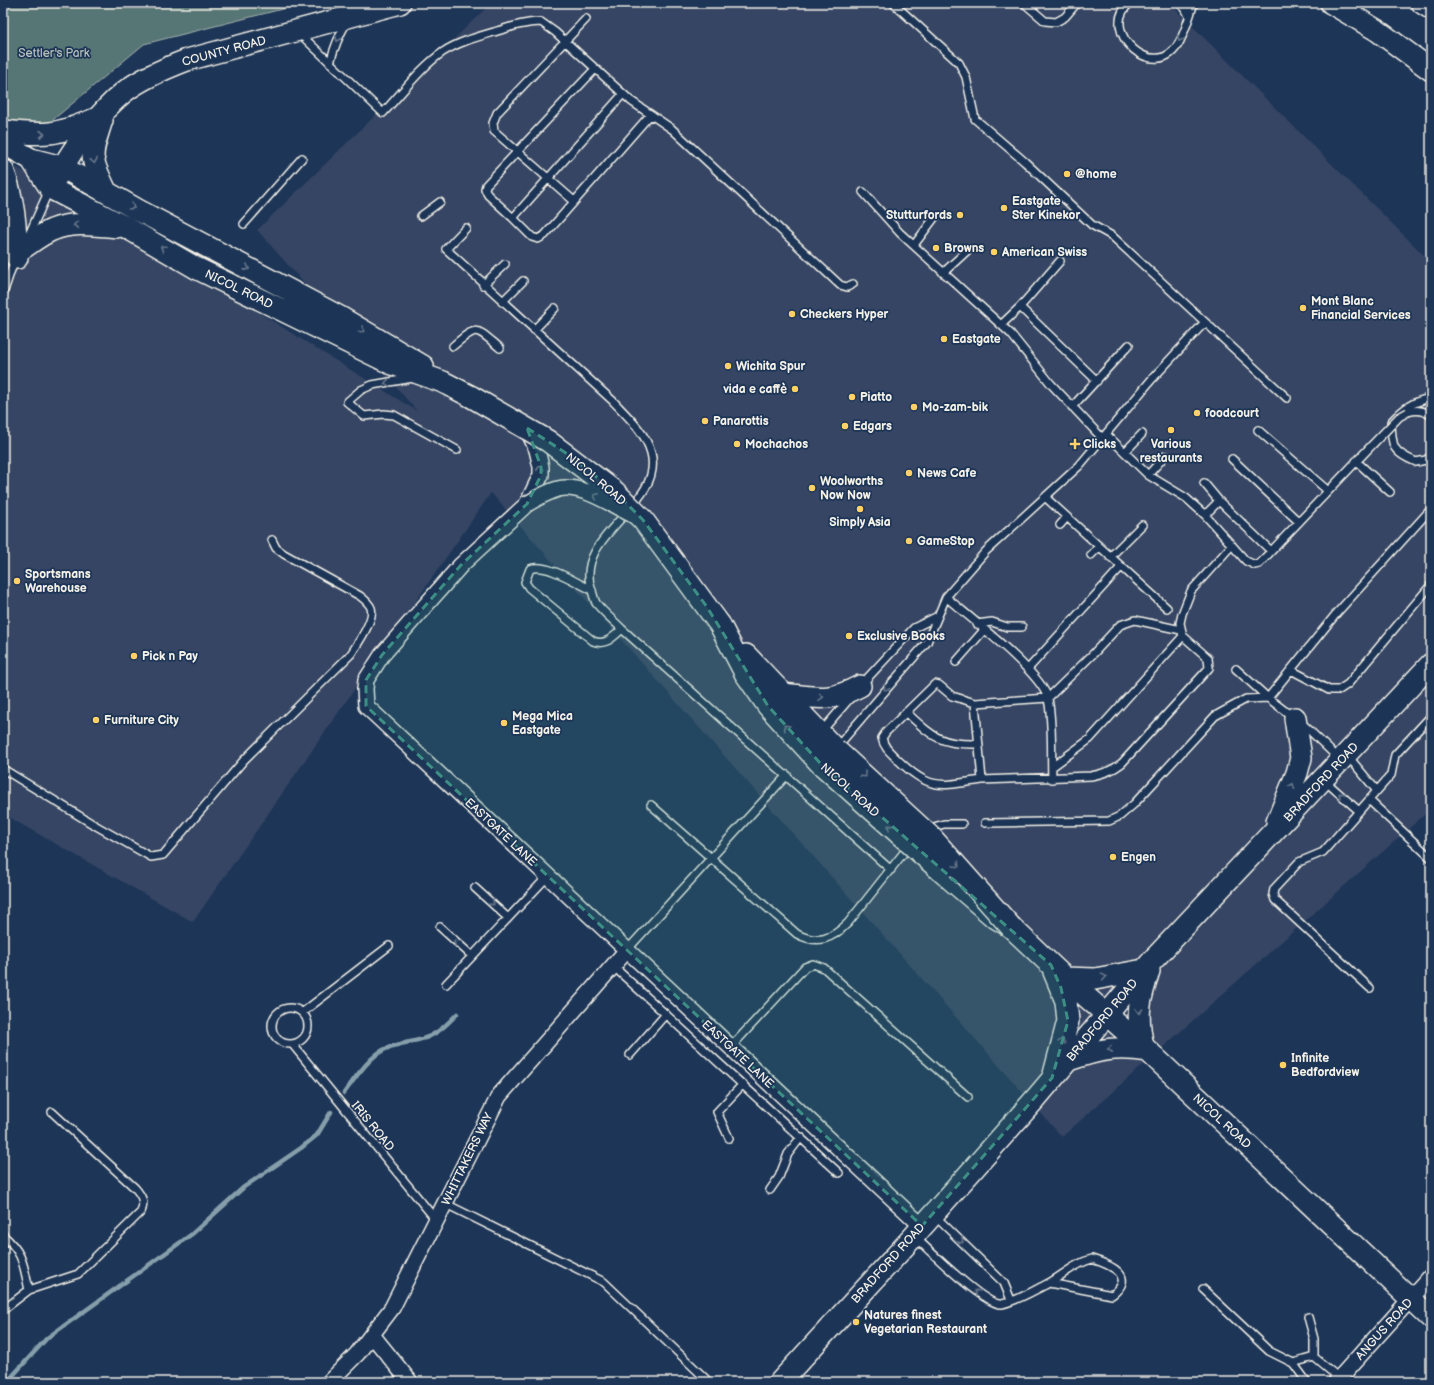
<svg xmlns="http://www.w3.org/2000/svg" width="1434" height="1385" font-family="'Balsamiq Sans',sans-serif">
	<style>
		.built { fill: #344464 }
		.green { fill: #577574; stroke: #a6b3ae }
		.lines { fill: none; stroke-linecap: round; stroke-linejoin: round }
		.stream { stroke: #869fab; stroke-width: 4.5 }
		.lane-casing { stroke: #f4f1e8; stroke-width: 10 }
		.street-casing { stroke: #f4f1e8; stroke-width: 18 }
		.secondary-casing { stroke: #f4f1e8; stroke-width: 24 }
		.highway-casing { stroke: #f4f1e8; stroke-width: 25 }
		.lane { stroke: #1d3557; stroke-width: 7 }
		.street { stroke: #1d3557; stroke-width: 15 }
		.secondary { stroke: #1d3557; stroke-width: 21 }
		.highway { stroke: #1d3557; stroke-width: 22 }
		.lane-bridge-casing { stroke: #f4f1e8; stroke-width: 10; stroke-linecap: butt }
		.street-bridge-casing { stroke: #f4f1e8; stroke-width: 18; stroke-linecap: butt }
		.secondary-bridge-casing { stroke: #f4f1e8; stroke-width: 24; stroke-linecap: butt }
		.lane-bridge { stroke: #1d3557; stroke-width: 7 }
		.street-bridge { stroke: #1d3557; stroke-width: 15 }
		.secondary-bridge { stroke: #1d3557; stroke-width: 21 }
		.oneway { stroke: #68778a }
		.marked { fill: #3d8f86; fill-opacity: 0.2; stroke: #3d8f86; stroke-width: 3; stroke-dasharray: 8 5; stroke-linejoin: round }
		.poi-dot { fill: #ffd166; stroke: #1d3557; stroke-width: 1.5 }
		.labels { text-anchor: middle; stroke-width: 3.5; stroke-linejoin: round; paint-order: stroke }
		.street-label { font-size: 12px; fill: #f4f1e8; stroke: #1d3557 }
		.park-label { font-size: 12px; fill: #b5bfba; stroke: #1d3557 }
		.poi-label { font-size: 12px; font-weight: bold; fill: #f4f1e8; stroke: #1d3557; text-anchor: start }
	</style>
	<rect width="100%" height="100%" fill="#1d3557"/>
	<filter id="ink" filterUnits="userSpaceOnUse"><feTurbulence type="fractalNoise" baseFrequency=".025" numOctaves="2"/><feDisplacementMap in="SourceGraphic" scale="8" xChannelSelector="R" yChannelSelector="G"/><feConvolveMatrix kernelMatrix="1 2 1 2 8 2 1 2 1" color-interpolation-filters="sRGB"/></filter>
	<g filter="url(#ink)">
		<path class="built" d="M491,3H1169L1431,262V809L1062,1137L491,493L193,922L3,814V161L63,191L417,411L257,230Z"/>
		<path class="green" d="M3,3H306L144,44L49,123L14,125L3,119Z"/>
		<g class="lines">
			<path class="stream" d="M344,1093C354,1080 363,1065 376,1055C390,1043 408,1044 425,1038C438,1034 448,1023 457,1014
				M7,1382L47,1338L192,1234L244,1187L301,1148L317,1135L331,1112"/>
			<g class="lane-casing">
				<path id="lane" d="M893,3L959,63L966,77L975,119L1025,162L1092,225L1112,236L1287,398
					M1024,3L1045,21L1056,22L1065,17L1077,3
					M1130,3C1096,30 1157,87 1180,41C1186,29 1190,15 1194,3
					M1179,3L1185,8L1189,16
					M299,33L383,113C402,93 420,68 443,52C458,42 477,37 494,32C510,27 525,22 541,22L555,32L631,101L672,129L840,285L847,287L853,284
					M330,63C334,48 339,35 347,22
					M595,69L486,185L485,189L488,195L513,218L623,94
					M863,192L900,233L1011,334L1051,384L1102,438
					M574,201L494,131L493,123L497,113L586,19
					M421,216L440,202
					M513,218L532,237L538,239L545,235L650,115
					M244,224L302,158
					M466,228L446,249L613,401C627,416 646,433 651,453C665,505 574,534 591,588C593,593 594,599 596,603C603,612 614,621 622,629L891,870
					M28,237L49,190
					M914,245L935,217
					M1060,261L1020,307L1097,381
					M943,273L969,249
					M483,285L505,264
					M3,294L11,270L16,260
					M502,302L523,281
					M1001,325L1020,307
					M534,330L555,308
					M453,346C478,325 475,327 500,348
					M413,378L372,385L361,390L347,402L364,416L384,414L394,415L457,450
					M1431,398C1413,401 1403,409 1391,422C1392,447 1392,452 1416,462L1426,460L1431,456
					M1072,407L1129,345
					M1408,412C1418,409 1423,411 1431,415
					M1258,430L1327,490
					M1106,434L1148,475L1186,498L1205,515L1246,561L1255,565L1259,564L1372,445
					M1125,452L1142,434
					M1232,459L1299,522
					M1356,461L1390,492
					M1148,475L1165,456
					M1204,483L1219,501L1271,551
					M1045,497L1167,608
					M1205,515L1219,501
					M1060,525L1067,517
					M1091,555L1099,547
					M1110,557L1142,525
					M592,590C575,582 547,563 530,569L525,582L529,588L593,641C606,646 613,637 622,629
					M946,597C969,617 1042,673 1048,699C1053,720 1051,755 1052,779
					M977,624L992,622L1007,627H1022
					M956,662L984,630
					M1028,669L1121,567
					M1236,669L1268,698L1336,614L1431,509
					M1291,670L1329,690H1339L1348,684L1431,585
					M861,685L914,628L938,616
					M975,703L982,780L1091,776C1103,774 1112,771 1122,763L1209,668L1208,658L1183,636L1180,623L1182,614L1191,591L1232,545
					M906,712C933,737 940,745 978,744
					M821,732L852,696
					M837,747L927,642L946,597L986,551L1079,466L1152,379L1205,322
					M1347,755L1377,791
					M1052,767L1090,739L1183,636
					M3,769L91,823L151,857L163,855L244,760L351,654C357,645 375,619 371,608C369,603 364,599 360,596L284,554L276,548L272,540
					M982,780C940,786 930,791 898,760C891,753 884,748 882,738L886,732L935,684L939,685L952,696L975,703L1048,698L1094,653L1120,625L1135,620L1181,630
					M1325,781L1359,811
					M1369,800L1431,858
					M651,805L797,934C818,945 832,939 848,923L909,846
					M985,823L1109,821L1120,816L1134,804L1215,716L1246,699L1268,698L1306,727L1339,759
					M927,829L944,824H962
					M475,888L508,918
					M440,927L472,956
					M627,950L787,775
					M613,966L839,1173
					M446,984L548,876
					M1370,988L1275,900L1273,894L1274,889L1299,862L1323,852L1391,775L1395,755L1431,716
					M272 1026a18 18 0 1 1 36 0a18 18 0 1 1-36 0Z
					M303,1012L389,946
					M293,1045L436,1220
					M731,1047L805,967L813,964L824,968L968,1097
					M630,1055L666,1014
					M729,1138L717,1112L743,1084
					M770,1190L779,1177L788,1154L801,1137
					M446,1204L604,1282L709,1382
					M935,1216L1004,1283L1011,1300
					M3,1235C24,1254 23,1264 29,1290
					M915,1237C929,1250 986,1307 1002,1304C1017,1301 1033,1291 1047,1284C1062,1276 1075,1263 1092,1259C1111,1265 1137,1276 1112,1295L1049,1283
					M1203,1289L1269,1351L1293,1363L1314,1357L1339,1378
					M3,1310L29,1290L78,1274L141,1212C145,1202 142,1196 135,1188L52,1112
					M1308,1317L1314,1339V1357
					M1293,1363L1307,1382"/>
			</g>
			<g class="street-casing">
				<path id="street" d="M527,428L537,450L541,467V475L527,504L461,565L382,655L366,680L365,689L366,706L922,1226
					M372,1335L410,1382
					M329,1382L357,1354L392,1308L499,1096L627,950
					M1336,1382L1431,1276"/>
			</g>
			<g class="secondary-casing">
				<path id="secondary" d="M1331,3L1378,31L1431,70
					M102,120C90,157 89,156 106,191
					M3,131C45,136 57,135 95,119
					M3,143L31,159L62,167L136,209L340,317L423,366
					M31,159L50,188L129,229L196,268L390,363L443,382L472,397
					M3,170C14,198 16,228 17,258
					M56,178C74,147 96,115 124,92C142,78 166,68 187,60L400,3
					M23,248C32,242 42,234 52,230C73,221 95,225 117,227
					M720,625L745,673L768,706L820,763
					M746,655L835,749
					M782,694C816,697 828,703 860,686
					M1277,822L1297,773L1301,758L1295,718
					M941,871L993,916L1011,927L1065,978L1148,1051L1431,1318
					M1065,978L1095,979L1144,970
					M1143,1046C1136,1014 1139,1001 1149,971
					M1069,1060C1099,1049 1118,1046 1148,1051
					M1054,1074L1068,1021L1066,1001L1054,972
					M780,1382L914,1236L1037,1097L1152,961L1431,664"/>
			</g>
			<g class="highway-casing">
				<path id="highway" d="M1423,3L1431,8"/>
			</g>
			<use href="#lane" class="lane"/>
			<use href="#street" class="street"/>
			<use href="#secondary" class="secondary"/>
			<use href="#highway" class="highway"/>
			<g class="lane-bridge-casing">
				<path id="lane-bridge" d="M1372,445L1399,417L1408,412"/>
			</g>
			<g class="street-bridge-casing">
				<path id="street-bridge" d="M527,504C537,498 547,492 558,489C582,483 613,506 635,516"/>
			</g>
			<g class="secondary-bridge-casing">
				<path id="secondary-bridge" d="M472,397L548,441L614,491L643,520L720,625
					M835,749L932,838L1011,927
					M820,763L941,871"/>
			</g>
			<use href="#lane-bridge" class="lane-bridge"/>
			<use href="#street-bridge" class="street-bridge"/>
			<use href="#secondary-bridge" class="secondary-bridge"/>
		</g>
		<defs><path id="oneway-chevron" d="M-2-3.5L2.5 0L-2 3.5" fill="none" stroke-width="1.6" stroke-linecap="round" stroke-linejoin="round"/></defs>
		<g class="oneway">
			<use href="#oneway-chevron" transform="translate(338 39) rotate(113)"/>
			<use href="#oneway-chevron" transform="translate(1180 39) rotate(118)"/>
			<use href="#oneway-chevron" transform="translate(42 134)"/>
			<use href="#oneway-chevron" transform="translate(94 161) rotate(81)"/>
			<use href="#oneway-chevron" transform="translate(132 207) rotate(30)"/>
			<use href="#oneway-chevron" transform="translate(76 225) rotate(173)"/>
			<use href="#oneway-chevron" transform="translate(163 248) rotate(-150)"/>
			<use href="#oneway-chevron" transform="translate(247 268) rotate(28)"/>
			<use href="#oneway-chevron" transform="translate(362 330) rotate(30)"/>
			<use href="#oneway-chevron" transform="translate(387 383) rotate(171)"/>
			<use href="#oneway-chevron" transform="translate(540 468) rotate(-95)"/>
			<use href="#oneway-chevron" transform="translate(596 496) rotate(-154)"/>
			<use href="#oneway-chevron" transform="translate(886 688) rotate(130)"/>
			<use href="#oneway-chevron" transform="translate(821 697) rotate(3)"/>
			<use href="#oneway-chevron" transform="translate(786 727) rotate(-132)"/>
			<use href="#oneway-chevron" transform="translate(864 775) rotate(43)"/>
			<use href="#oneway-chevron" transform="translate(1292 786) rotate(-67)"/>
			<use href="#oneway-chevron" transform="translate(1341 795) rotate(-139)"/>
			<use href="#oneway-chevron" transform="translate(890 827) rotate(-138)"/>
			<use href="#oneway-chevron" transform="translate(957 865) rotate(47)"/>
			<use href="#oneway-chevron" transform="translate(492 903) rotate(42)"/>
			<use href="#oneway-chevron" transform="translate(456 942) rotate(-137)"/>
			<use href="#oneway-chevron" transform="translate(1104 977) rotate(-10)"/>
			<use href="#oneway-chevron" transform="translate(1139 1011) rotate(92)"/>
			<use href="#oneway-chevron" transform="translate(1062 1041) rotate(-74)"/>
			<use href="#oneway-chevron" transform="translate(1110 1049) rotate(174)"/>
			<use href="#oneway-chevron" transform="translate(961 1241) rotate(44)"/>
			<use href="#oneway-chevron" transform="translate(977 1292) rotate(-140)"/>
		</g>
	</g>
	<path class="marked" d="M527,428L569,455L614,491L643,520L707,607L768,706L820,763L1051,965L1061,988L1068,1021L1052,1078L922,1226L366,706V680L382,655L461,565L527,504L541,475V467Z"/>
	<g class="poi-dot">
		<circle cx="1067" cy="174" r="4"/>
		<circle cx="1004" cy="208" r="4"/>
		<circle cx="960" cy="215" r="4"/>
		<circle cx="936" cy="248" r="4"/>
		<circle cx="994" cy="252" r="4"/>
		<circle cx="1303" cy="308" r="4"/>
		<circle cx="792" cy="314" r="4"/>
		<circle cx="944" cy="339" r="4"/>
		<circle cx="728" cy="366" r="4"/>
		<circle cx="795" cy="389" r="4"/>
		<circle cx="852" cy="397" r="4"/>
		<circle cx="914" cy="407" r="4"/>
		<circle cx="1197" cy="413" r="4"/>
		<circle cx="705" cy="421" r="4"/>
		<circle cx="845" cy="426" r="4"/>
		<circle cx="1171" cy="430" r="4"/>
		<circle cx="737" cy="444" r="4"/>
		<path d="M1073 438h4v4h4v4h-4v4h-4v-4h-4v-4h4z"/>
		<circle cx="909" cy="473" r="4"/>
		<circle cx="812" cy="488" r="4"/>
		<circle cx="860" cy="509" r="4"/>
		<circle cx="909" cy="541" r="4"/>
		<circle cx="17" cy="581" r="4"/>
		<circle cx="849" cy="636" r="4"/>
		<circle cx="134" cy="656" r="4"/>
		<circle cx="96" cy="720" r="4"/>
		<circle cx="504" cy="723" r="4"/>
		<circle cx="1113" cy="857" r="4"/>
		<circle cx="1283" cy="1065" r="4"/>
		<circle cx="856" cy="1322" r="4"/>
	</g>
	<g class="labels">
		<g class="street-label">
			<text transform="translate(224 51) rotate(-15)" y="4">COUNTY ROAD</text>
			<text transform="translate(239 289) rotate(26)" y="4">NICOL ROAD</text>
			<text transform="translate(596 479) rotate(40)" y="4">NICOL ROAD</text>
			<text transform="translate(1321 782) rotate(-47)" y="4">BRADFORD ROAD</text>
			<text transform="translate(850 790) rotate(42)" y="4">NICOL ROAD</text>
			<text transform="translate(501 832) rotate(43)" y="4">EASTGATE LANE</text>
			<text transform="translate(1102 1020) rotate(-50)" y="4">BRADFORD ROAD</text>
			<text transform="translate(738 1054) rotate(43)" y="4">EASTGATE LANE</text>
			<text transform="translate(1222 1121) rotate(43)" y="4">NICOL ROAD</text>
			<text transform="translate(373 1126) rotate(51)" y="4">IRIS ROAD</text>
			<text transform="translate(467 1159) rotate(-64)" y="4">WHITTAKERS WAY</text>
			<text transform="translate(888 1263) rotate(-48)" y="4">BRADFORD ROAD</text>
			<text transform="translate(1384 1329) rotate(-48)" y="4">ANGUS ROAD</text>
		</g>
		<g class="park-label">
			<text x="54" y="57">Settler's Park</text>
		</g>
		<g class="poi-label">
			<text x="1075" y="178">@home</text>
			<text x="1012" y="205">Eastgate<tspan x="1012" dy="14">Ster Kinekor</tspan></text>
			<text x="952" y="219" text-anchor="end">Stutturfords</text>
			<text x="944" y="252">Browns</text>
			<text x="1002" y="256">American Swiss</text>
			<text x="1311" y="305">Mont Blanc<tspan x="1311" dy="14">Financial Services</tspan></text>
			<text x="800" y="318">Checkers Hyper</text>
			<text x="952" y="343">Eastgate</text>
			<text x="736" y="370">Wichita Spur</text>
			<text x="787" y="393" text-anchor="end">vida e caffè</text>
			<text x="860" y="401">Piatto</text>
			<text x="922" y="411">Mo-zam-bik</text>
			<text x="1205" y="417">foodcourt</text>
			<text x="713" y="425">Panarottis</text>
			<text x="853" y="430">Edgars</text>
			<text x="745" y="448">Mochachos</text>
			<text x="1083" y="448">Clicks</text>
			<text x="1171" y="448" text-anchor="middle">Various<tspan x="1171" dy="14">restaurants</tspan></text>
			<text x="917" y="477">News Cafe</text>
			<text x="820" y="485">Woolworths<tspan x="820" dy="14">Now Now</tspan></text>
			<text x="860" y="526" text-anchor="middle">Simply Asia</text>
			<text x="917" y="545">GameStop</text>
			<text x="25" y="578">Sportsmans<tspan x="25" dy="14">Warehouse</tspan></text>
			<text x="857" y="640">Exclusive Books</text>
			<text x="142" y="660">Pick n Pay</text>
			<text x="512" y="720">Mega Mica<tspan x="512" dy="14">Eastgate</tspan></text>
			<text x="104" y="724">Furniture City</text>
			<text x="1121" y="861">Engen</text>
			<text x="1291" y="1062">Infinite<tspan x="1291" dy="14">Bedfordview</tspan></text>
			<text x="864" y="1319">Natures finest<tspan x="864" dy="14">Vegetarian Restaurant</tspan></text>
		</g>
	</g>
	<rect width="1434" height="1385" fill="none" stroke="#1d3557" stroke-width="16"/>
	<rect x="8" y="8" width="1418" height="1369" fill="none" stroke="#f4f1e8" stroke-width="1.5" filter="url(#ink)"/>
</svg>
